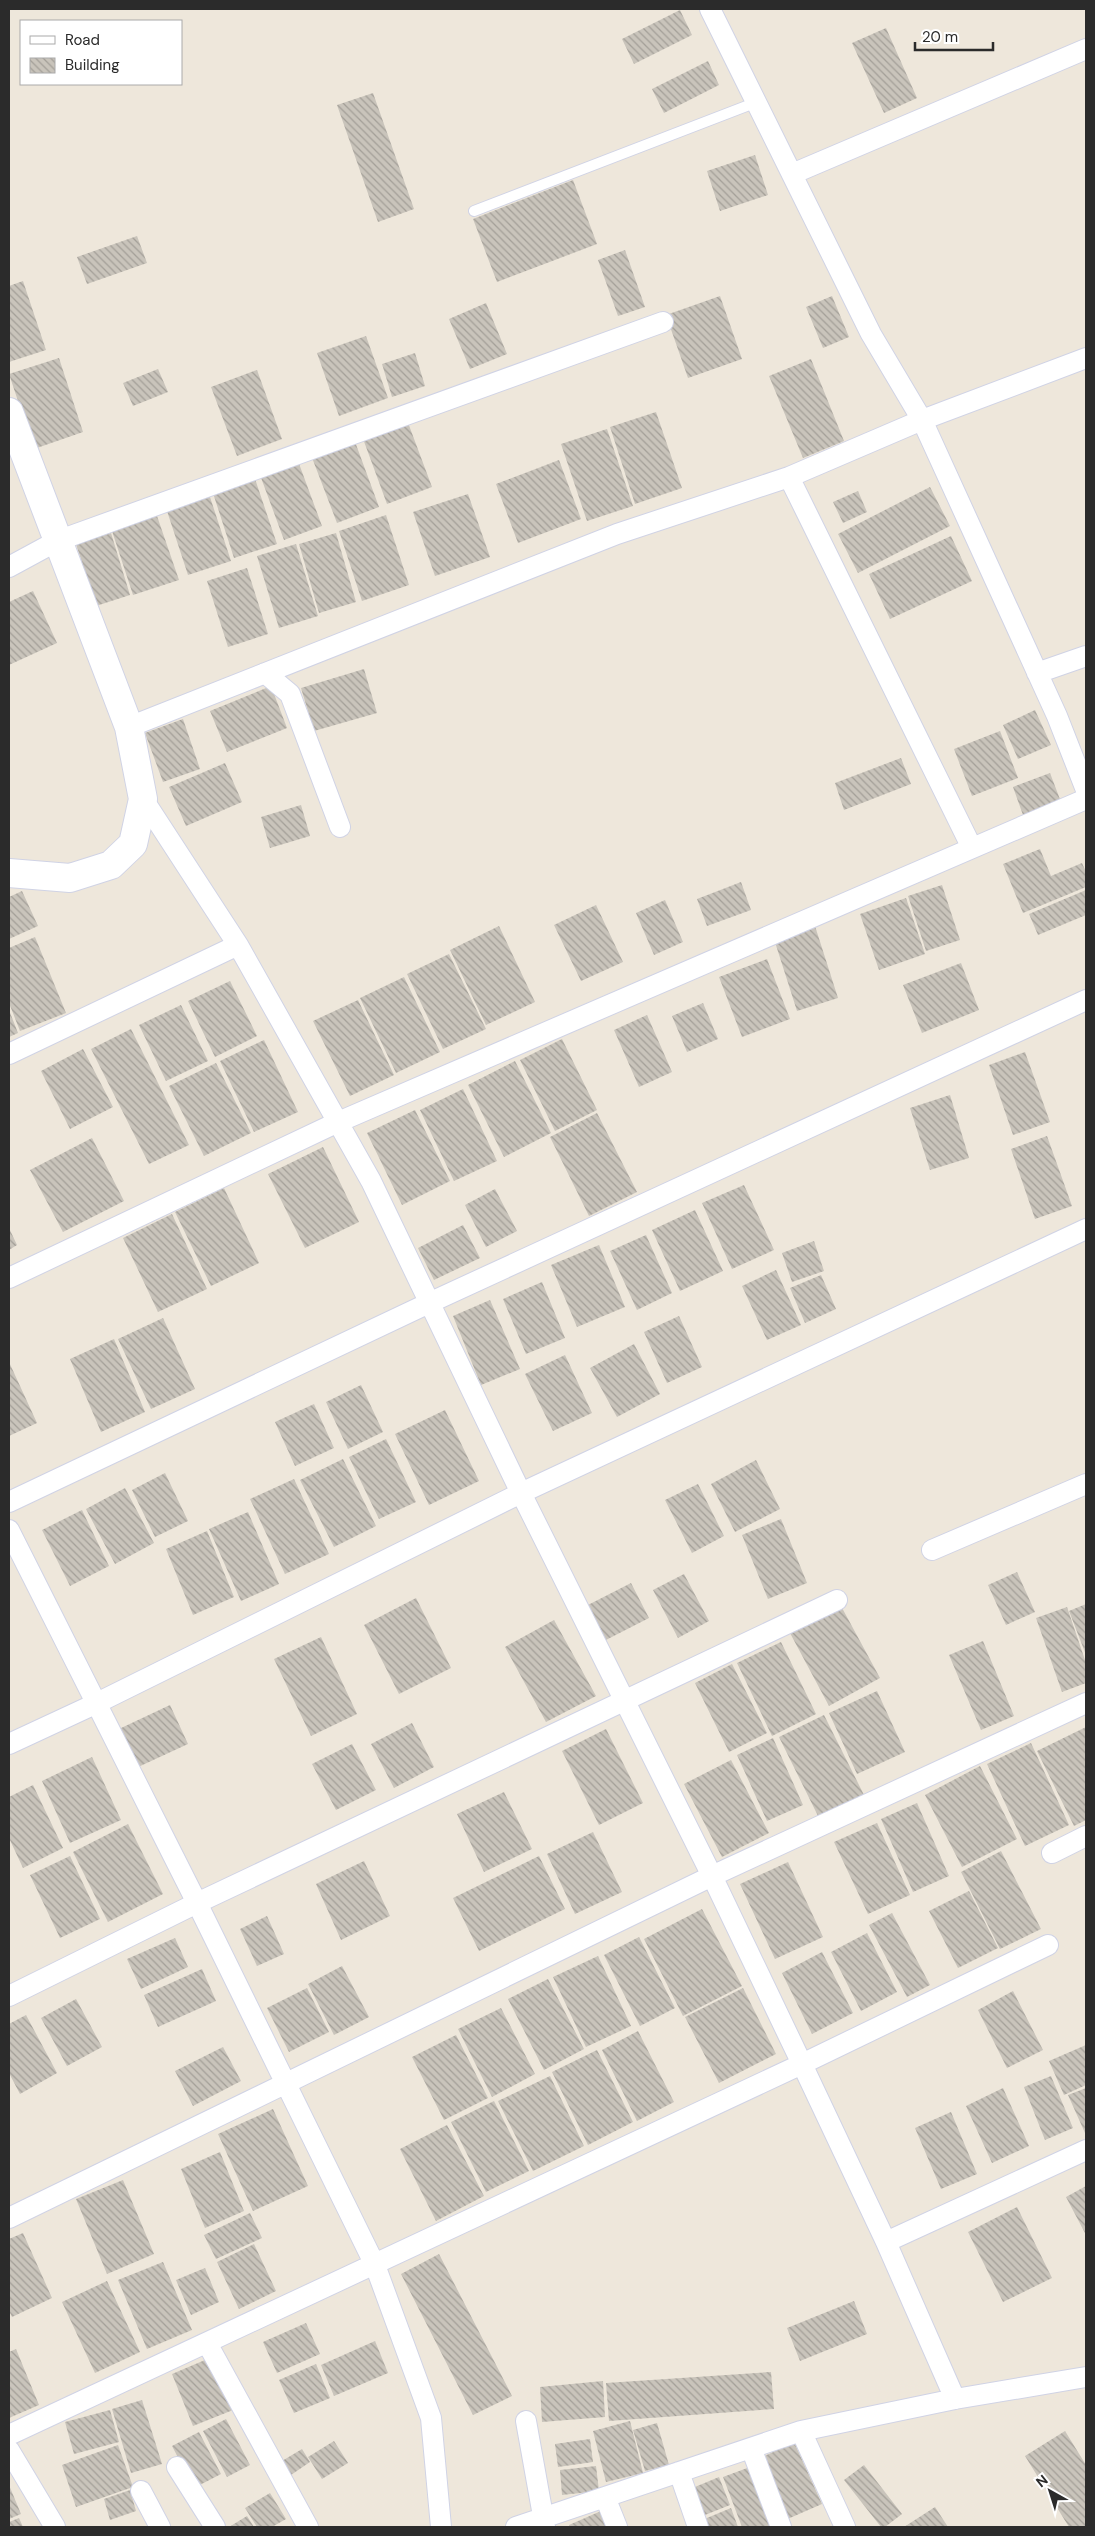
<svg xmlns="http://www.w3.org/2000/svg" width="1095" height="2536" font-family="'DM Sans',sans-serif">
	<style>
		.building { fill: url(#building-back-hatch) }
		.lines { fill: none; stroke-linecap: round; stroke-linejoin: round }
		.lane-casing { stroke: #d0d3e5; stroke-width: 12 }
		.street-casing { stroke: #d0d3e5; stroke-width: 22 }
		.secondary-casing { stroke: #d0d3e5; stroke-width: 30 }
		.lane { stroke: #fff; stroke-width: 10 }
		.street { stroke: #fff; stroke-width: 20 }
		.secondary { stroke: #fff; stroke-width: 28 }
	</style>
	<defs>
		<pattern id="building-back-hatch" width="6" height="6" patternUnits="userSpaceOnUse" patternTransform="scale(1.25)"><rect width="6" height="6" fill="#c9c4bb"/><path d="M-1 5l2 2M0 0l6 6M5-1l2 2" fill="none" stroke="#a39f98"/></pattern>
	</defs>
	<rect width="100%" height="100%" fill="#eee7db"/>
	<path class="building" d="M680,10L692,35L634,64L622,39Z
		M886,28L917,98L884,113L852,43Z
		M708,61L719,85L664,113L652,89Z
		M373,93L414,209L378,222L337,105Z
		M755,155L768,195L720,211L707,171Z
		M573,180L597,244L497,282L473,219Z
		M137,236L147,263L87,284L77,257Z
		M625,250L645,307L618,316L598,260Z
		M23,281L46,350L9,362V286Z
		M720,296L742,359L688,378L666,315Z
		M832,296L849,337L823,348L806,307Z
		M486,303L507,354L470,369L449,319Z
		M366,336L388,398L339,416L317,353Z
		M415,353L425,386L392,397L382,364Z
		M59,358L83,432L34,449L9,374Z
		M811,359L844,441L803,458L769,376Z
		M158,369L168,392L133,406L123,383Z
		M257,370L282,439L237,456L211,387Z
		M656,412L682,488L635,504L610,427Z
		M407,420L432,487L387,504L362,436Z
		M607,429L633,506L587,521L561,444Z
		M354,439L379,507L337,523L311,455Z
		M559,460L581,519L518,543L496,484Z
		M298,461L322,526L284,540L260,475Z
		M254,476L277,544L234,558L212,490Z
		M930,487L950,526L858,573L838,534Z
		M858,491L867,512L843,523L833,502Z
		M209,494L231,561L188,575L166,508Z
		M468,494L490,557L435,576L413,512Z
		M386,515L409,585L362,601L339,531Z
		M157,516L179,580L133,595L112,531Z
		M111,533L130,595L96,606L76,544Z
		M336,533L356,602L319,613L299,544Z
		M951,536L972,581L890,619L869,574Z
		M296,544L318,616L279,628L257,556Z
		M247,568L268,634L228,647L207,581Z
		M33,591L57,643L9,665V602Z
		M364,669L377,713L314,731L301,688Z
		M271,686L287,728L227,752L210,711Z
		M1035,710L1051,745L1018,759L1003,725Z
		M183,719L200,769L163,782L145,733Z
		M1000,731L1018,778L972,796L954,749Z
		M901,758L911,784L844,810L835,783Z
		M225,763L242,802L186,826L169,787Z
		M1050,773L1061,802L1023,815L1013,787Z
		M301,805L310,836L270,848L261,817Z
		M1040,849L1051,876L1082,863L1086,872V887L1023,913L1003,864Z
		M741,882L751,910L707,926L697,899Z
		M942,885L960,940L926,951L908,896Z
		M1086,890V915L1038,935L1029,914Z
		M22,891L38,926L9,939V897Z
		M906,898L925,954L879,970L860,914Z
		M665,900L683,942L654,955L636,913Z
		M596,905L623,962L581,981L554,925Z
		M499,926L535,1002L486,1025L450,950Z
		M815,926L838,998L797,1011L774,939Z
		M35,937L66,1013L20,1031L9,1003V948Z
		M449,954L486,1029L443,1049L407,974Z
		M767,959L790,1019L742,1037L719,977Z
		M961,963L979,1010L922,1033L903,985Z
		M404,977L440,1052L396,1073L360,998Z
		M230,981L257,1036L215,1057L188,1001Z
		M358,1000L394,1075L350,1096L313,1021Z
		M703,1003L718,1039L687,1052L672,1016Z
		M181,1005L208,1061L166,1081L139,1025Z
		M9,1010L18,1033L9,1037Z
		M647,1015L672,1072L639,1087L614,1030Z
		M131,1029L189,1145L149,1164L91,1049Z
		M562,1039L597,1110L555,1131L520,1060Z
		M264,1040L298,1112L254,1132L220,1061Z
		M83,1049L113,1107L70,1129L41,1071Z
		M1025,1052L1050,1122L1013,1135L989,1065Z
		M515,1061L551,1133L504,1157L468,1085Z
		M216,1063L251,1133L204,1156L169,1086Z
		M463,1089L497,1161L454,1181L420,1110Z
		M950,1095L969,1158L930,1170L910,1108Z
		M415,1110L450,1181L402,1205L367,1133Z
		M597,1113L637,1192L589,1216L550,1137Z
		M1047,1136L1072,1206L1035,1219L1011,1149Z
		M92,1138L124,1201L63,1232L30,1170Z
		M323,1147L359,1222L305,1248L268,1174Z
		M744,1185L774,1250L732,1269L702,1203Z
		M224,1188L259,1263L211,1286L175,1212Z
		M495,1189L517,1231L486,1247L465,1205Z
		M695,1210L723,1271L680,1291L652,1230Z
		M172,1214L207,1289L158,1312L123,1238Z
		M463,1225L480,1258L434,1280L418,1248Z
		M9,1228L17,1245L9,1250Z
		M646,1235L672,1293L637,1310L610,1251Z
		M814,1241L824,1271L792,1282L782,1253Z
		M599,1245L625,1307L577,1327L551,1265Z
		M776,1270L801,1325L767,1340L742,1286Z
		M821,1275L836,1309L805,1323L790,1288Z
		M542,1282L565,1338L526,1354L503,1299Z
		M490,1300L520,1369L481,1385L453,1316Z
		M679,1316L702,1367L667,1383L644,1332Z
		M163,1318L195,1389L151,1409L118,1339Z
		M114,1339L145,1412L101,1432L70,1359Z
		M634,1344L660,1394L617,1417L590,1368Z
		M565,1355L592,1413L553,1431L525,1374Z
		M9,1362L37,1423L9,1436Z
		M361,1385L383,1432L348,1449L326,1402Z
		M314,1404L334,1448L295,1466L275,1422Z
		M445,1410L479,1481L429,1505L395,1434Z
		M386,1439L416,1502L379,1519L349,1457Z
		M343,1459L376,1526L334,1547L300,1480Z
		M756,1460L780,1509L735,1532L711,1484Z
		M165,1473L188,1521L155,1537L132,1490Z
		M294,1479L329,1554L285,1574L250,1499Z
		M698,1484L724,1536L692,1553L665,1500Z
		M125,1488L154,1543L115,1564L86,1509Z
		M82,1510L109,1566L70,1586L42,1530Z
		M248,1512L279,1584L241,1601L209,1529Z
		M781,1519L807,1583L768,1599L742,1535Z
		M207,1531L234,1597L193,1615L166,1549Z
		M1017,1572L1035,1612L1006,1625L988,1585Z
		M684,1574L709,1621L678,1638L653,1590Z
		M631,1583L649,1618L604,1641L586,1606Z
		M416,1598L451,1668L399,1694L364,1625Z
		M1086,1604V1655L1069,1611Z
		M841,1606L880,1678L829,1706L790,1633Z
		M1067,1607L1086,1663V1683L1062,1692L1036,1618Z
		M554,1620L596,1696L546,1722L505,1647Z
		M321,1637L357,1714L311,1736L274,1659Z
		M983,1641L1014,1716L981,1730L949,1655Z
		M781,1642L816,1714L772,1736L737,1663Z
		M732,1664L767,1733L729,1752L695,1683Z
		M877,1691L905,1752L857,1774L829,1713Z
		M170,1705L188,1744L136,1768L119,1729Z
		M824,1715L866,1799L821,1822L779,1737Z
		M412,1723L434,1767L394,1788L371,1744Z
		M1086,1727V1820L1074,1826L1037,1751Z
		M606,1729L643,1803L599,1825L562,1751Z
		M773,1738L803,1805L767,1821L737,1755Z
		M1031,1743L1069,1825L1025,1846L987,1764Z
		M352,1744L376,1790L336,1810L312,1764Z
		M92,1757L121,1820L70,1843L42,1781Z
		M731,1760L769,1833L722,1857L684,1784Z
		M980,1766L1017,1839L962,1867L925,1795Z
		M33,1785L63,1848L23,1868L9,1838V1797Z
		M504,1792L532,1849L484,1872L457,1814Z
		M917,1803L949,1876L913,1892L881,1819Z
		M877,1823L910,1895L868,1914L834,1842Z
		M128,1824L163,1894L108,1922L73,1852Z
		M593,1832L622,1892L575,1914L547,1854Z
		M1001,1851L1041,1929L1000,1949L961,1872Z
		M70,1856L100,1919L60,1938L30,1875Z
		M539,1856L565,1909L479,1951L453,1898Z
		M364,1861L390,1916L341,1940L316,1884Z
		M788,1862L823,1937L775,1959L740,1884Z
		M969,1891L998,1948L958,1968L929,1911Z
		M702,1909L742,1986L683,2016L644,1939Z
		M892,1913L930,1985L907,1997L869,1925Z
		M267,1916L284,1954L257,1966L240,1929Z
		M867,1933L897,1992L861,2011L831,1952Z
		M639,1937L675,2008L640,2026L604,1955Z
		M175,1938L188,1967L141,1989L127,1959Z
		M822,1952L853,2013L812,2034L782,1973Z
		M598,1956L631,2026L586,2047L553,1977Z
		M342,1966L369,2017L334,2035L308,1984Z
		M202,1969L216,2001L158,2027L144,1995Z
		M548,1979L584,2049L544,2070L508,1999Z
		M307,1988L329,2032L289,2052L267,2008Z
		M743,1988L776,2054L719,2083L685,2017Z
		M1013,1991L1043,2050L1007,2068L978,2010Z
		M76,1999L102,2047L67,2066L41,2018Z
		M501,2008L535,2074L492,2097L458,2029Z
		M26,2015L57,2073L20,2094L9,2073V2024Z
		M638,2031L674,2102L637,2121L602,2050Z
		M456,2035L488,2098L444,2120L412,2057Z
		M1086,2045V2085L1064,2095L1049,2061Z
		M223,2047L241,2081L193,2106L175,2071Z
		M597,2050L633,2122L588,2145L552,2072Z
		M550,2076L584,2146L533,2171L498,2101Z
		M1051,2076L1073,2128L1045,2140L1024,2087Z
		M1003,2088L1029,2146L992,2163L966,2106Z
		M1086,2088V2133H1085L1068,2095Z
		M494,2101L529,2171L486,2192L451,2122Z
		M273,2109L308,2186L253,2211L218,2134Z
		M951,2112L977,2174L941,2189L915,2128Z
		M447,2125L484,2196L436,2221L400,2149Z
		M220,2152L244,2211L205,2228L181,2169Z
		M123,2180L154,2254L107,2274L76,2199Z
		M1086,2186V2235L1066,2197Z
		M1017,2207L1052,2278L1003,2302L968,2232Z
		M250,2213L262,2238L216,2259L204,2235Z
		M23,2233L52,2298L12,2317L9,2311V2239Z
		M254,2244L276,2291L239,2309L217,2262Z
		M439,2254L512,2396L473,2415L401,2274Z
		M163,2262L192,2330L147,2349L118,2280Z
		M205,2268L219,2302L191,2315L176,2280Z
		M107,2281L140,2352L95,2373L62,2302Z
		M854,2301L867,2334L800,2361L787,2328Z
		M306,2323L320,2354L277,2373L263,2342Z
		M375,2341L388,2373L334,2396L321,2365Z
		M16,2349L39,2405L9,2418V2352Z
		M212,2357L233,2410L193,2426L172,2374Z
		M316,2364L330,2398L294,2413L279,2380Z
		M771,2372L774,2409L609,2421L606,2383Z
		M603,2381L605,2417L542,2422L540,2387Z
		M142,2400L162,2464L131,2473L112,2409Z
		M110,2410L119,2442L74,2454L65,2422Z
		M226,2419L250,2465L227,2477L203,2431Z
		M630,2421L643,2473L606,2482L593,2431Z
		M657,2423L669,2465L645,2471L633,2430Z
		M1065,2431L1086,2465V2527H1069L1025,2456Z
		M199,2432L221,2474L194,2488L172,2446Z
		M590,2439L593,2462L558,2467L555,2444Z
		M334,2441L348,2463L322,2479L308,2457Z
		M794,2442L822,2504L783,2521L756,2460Z
		M118,2445L133,2487L76,2507L62,2465Z
		M302,2449L310,2462L291,2475L282,2461Z
		M864,2465L902,2514L885,2527H881L844,2480Z
		M596,2466L599,2491L562,2495L560,2470Z
		M750,2467L772,2526L767,2527H742L723,2477Z
		M719,2477L730,2505L700,2517L690,2489Z
		M9,2485L21,2514L9,2519Z
		M130,2490L136,2511L110,2520L104,2499Z
		M270,2493L286,2519L272,2527H257L245,2508Z
		M935,2507L948,2527H904Z
		M731,2508L738,2527H705L702,2520Z
		M601,2511L608,2527H570L569,2525Z
		M247,2516L254,2527H229Z
		M19,2518L23,2527H9V2522Z"/>
	<g class="lines">
		<g class="lane-casing">
			<path id="lane" d="M474,211L757,102"/>
		</g>
		<g class="street-casing">
			<path id="street" d="M710,9L871,334L922,420L1057,716L1086,790
				M792,174L1086,49
				M789,477L972,848
				M9,567L57,541L663,322
				M265,673L290,694L340,827
				M1037,673L1086,656
				M129,727L617,534L789,477L922,420L1086,358
				M143,799L238,945L371,1181L521,1493L712,1876L802,2064L886,2242L955,2399
				M9,1054L238,945
				M9,1278L336,1123L1086,799
				M9,1502L429,1303L1086,1000
				M9,1530L197,1903L375,2265L431,2418L441,2527
				M932,1550L1086,1484
				M9,1744L95,1704L521,1493L1086,1229
				M1052,1853L1086,1836
				M9,1996L197,1903L837,1600
				M9,2218L712,1876L1086,1703
				M886,2242L1086,2150
				M207,2343L308,2527
				M526,2421L545,2527
				M801,2431L845,2527
				M9,2435L802,2064L1048,1945
				M751,2448L781,2527
				M9,2450L55,2527
				M177,2467L215,2527
				M679,2472L698,2527
				M141,2491L160,2527
				M605,2497L617,2527
				M516,2527L801,2431L955,2399L1086,2377"/>
		</g>
		<g class="secondary-casing">
			<path id="secondary" d="M9,412L129,727L143,799L133,844L111,865L70,878L9,873"/>
		</g>
		<use href="#lane" class="lane"/>
		<use href="#street" class="street"/>
		<use href="#secondary" class="secondary"/>
	</g>
	<rect width="1095" height="2536" fill="none" stroke="#2b2b2b" stroke-width="20"/>
	<rect x="20" y="20" width="162" height="65" fill="#ffffff" stroke="#aaaaaa"/>
	<rect x="30" y="36" width="25" height="8" fill="#ffffff" stroke="#aaaaaa"/>
	<text x="65" y="45" font-size="15" fill="#2b2b2b">Road</text>
	<rect x="30" y="58" width="25" height="15" fill="url(#building-back-hatch)" stroke="#aaaaaa"/>
	<text x="65" y="70" font-size="15" fill="#2b2b2b">Building</text>
	<g transform="translate(1050 2491) rotate(321)" stroke="#ffffff" stroke-width="4" paint-order="stroke">
	<path d="M0-4L9 19L0 12L-9 19Z" fill="#2b2b2b"/>
	<text y="-8" font-size="14" font-weight="bold" text-anchor="middle" fill="#2b2b2b">N</text>
	</g>
	<path d="M915 42v8h78v-8" fill="none" stroke="#2b2b2b" stroke-width="2.5"/>
	<text x="922" y="42" font-size="15" fill="#2b2b2b" stroke="#ffffff" stroke-width="4" paint-order="stroke">20 m</text>
</svg>
